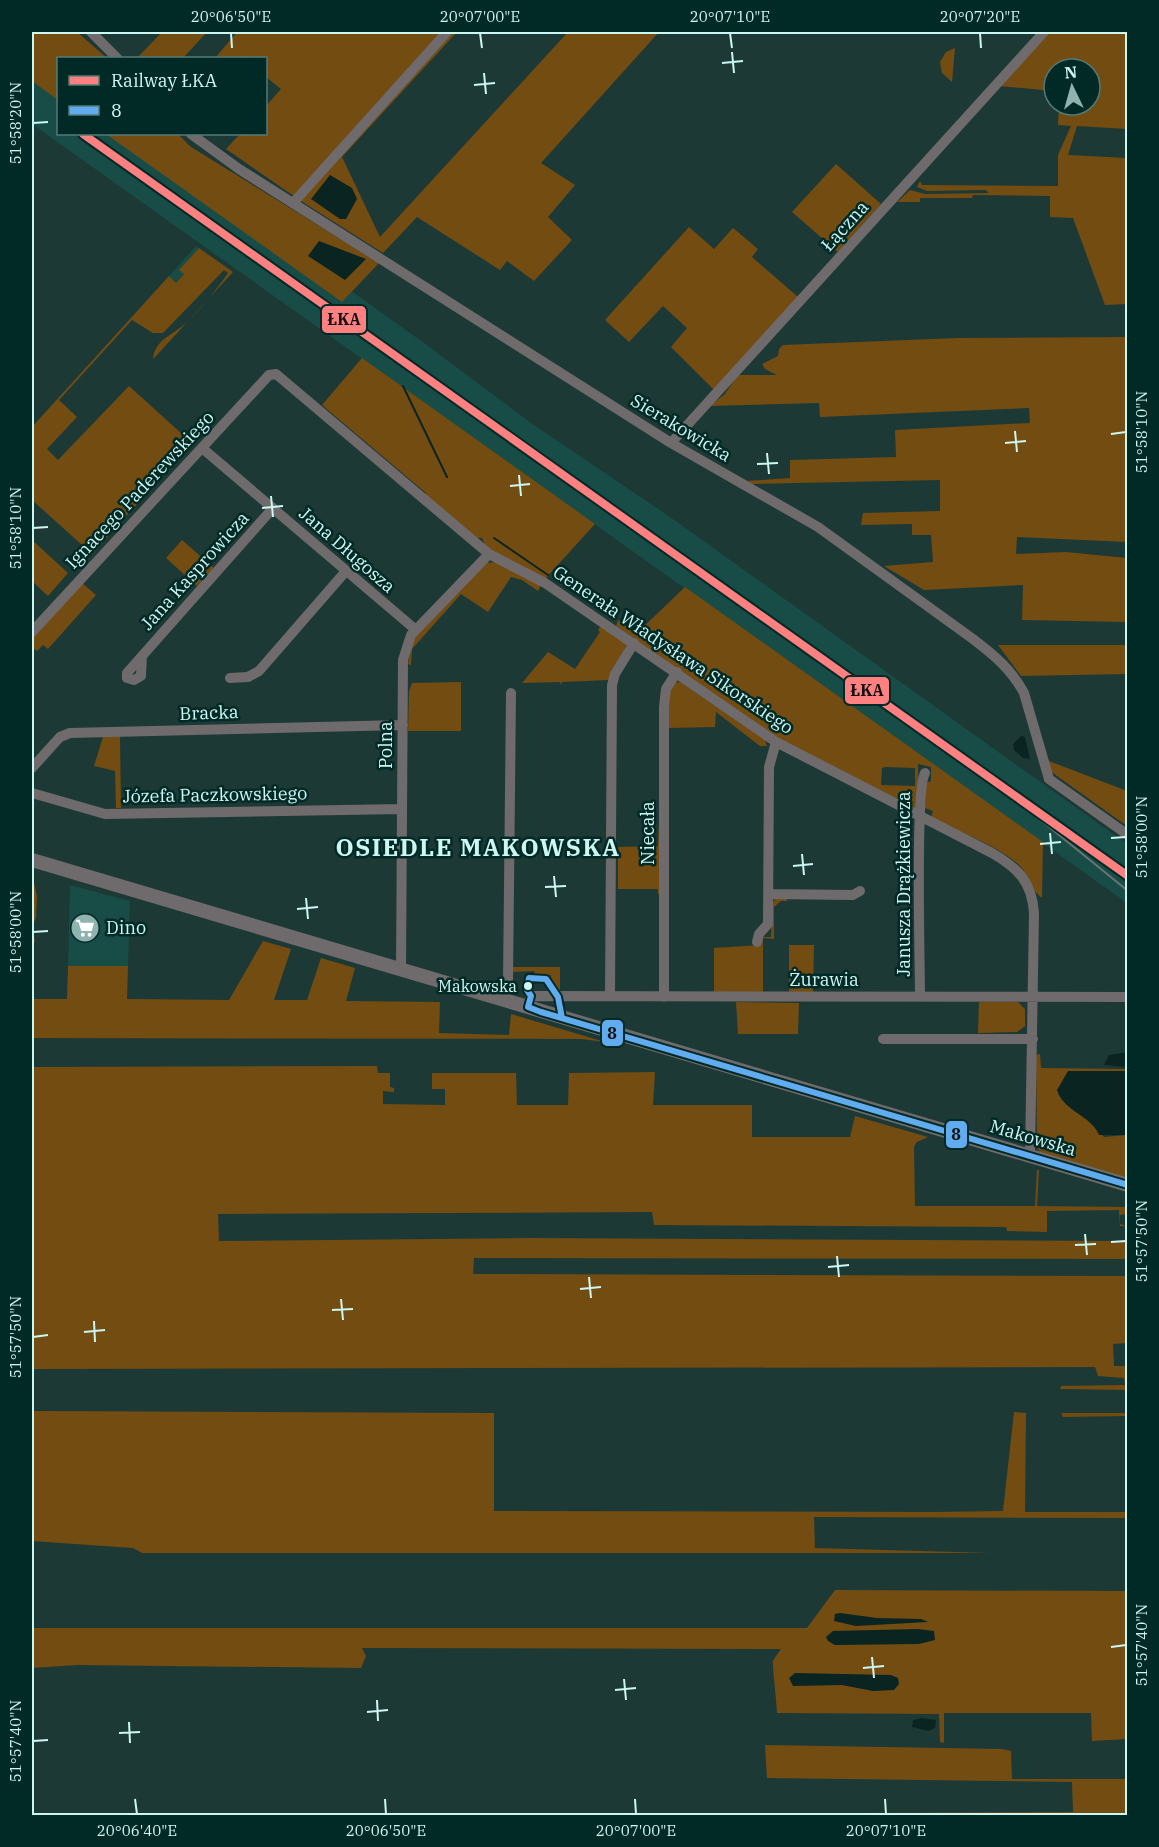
<svg xmlns="http://www.w3.org/2000/svg" width="1159" height="1847" font-family="'IBM Plex Serif',serif">
	<style>
		.built { fill: #174c47 }
		.green { fill: #734c12; fill-rule: evenodd }
		.water { fill: #0a2422 }
		.lines { fill: none; stroke-linecap: round; stroke-linejoin: round }
		.stream { stroke: #0a2422; stroke-width: 2 }
		.minor { stroke: #6f6a6b; stroke-width: 10 }
		.tertiary { stroke: #6f6a6b; stroke-width: 14 }
		.rail { stroke: #6a7473; stroke-width: 2 }
		.bus-1-casing { stroke: #012925; stroke-width: 10 }
		.bus-1 { stroke: #60acee; stroke-width: 6 }
		.rail-1-casing { stroke: #012925; stroke-width: 12 }
		.rail-1 { stroke: #ff8081; stroke-width: 8 }
		.ticks { fill: none; stroke: #cdf7f2; stroke-width: 2 }
		.bus-dot { fill: #cdf7f2; stroke: #012925; stroke-width: 2 }
		.labels { text-anchor: middle; stroke-width: 5; stroke-linejoin: round; paint-order: stroke }
		.bus-label { font-size: 16px; fill: #cdf7f2; stroke: #012925; text-anchor: end }
		.street-label { font-size: 18px; fill: #cdf7f2; stroke: #012925 }
		.poi-label { font-size: 18px; fill: #cdf7f2; stroke: #012925; text-anchor: start }
		.district-label { font-size: 24px; font-weight: bold; letter-spacing: 1.5px; fill: #cdf7f2; stroke: #012925 }
		.line-badge { stroke: #012925; stroke-width: 2 }
		.pale-badge-label { font-size: 16px; text-anchor: middle; font-weight: bold; fill: #111 }
		.neatline { fill: none; stroke: #cdf7f2; stroke-width: 2 }
		.ticks-label { font-size: 15px; text-anchor: middle; fill: #cdf7f2 }
	</style>
	<rect width="100%" height="100%" fill="#1d3936"/>
	<path class="built" d="M32,62L58,81V134H132L424,343L531,423L673,519L1127,844V903L32,124Z
		M196,246L199,248L180,270L184,274L176,283L169,276Z
		M70,885L130,901L128,966H68Z"/>
	<path class="green" d="M32,32H77L107,58H58V100L32,81Z
		M162,32H207L183,58H137Z
		M237,32H457L342,157L380,237L568,32H659L541,163L575,185L548,217L572,240L534,281L507,261L500,270L417,217L383,253L301,201L226,149L240,134H266V106L281,89L266,77V58H215Z
		M1050,32H1127V129L1077,126L1068,155L1127,158V304L1105,305L1073,218L1050,217V196L973,195L972,198H920V202H897L910,190L925,194L989,193L986,190L927,191L917,187L920,181L922,185L1058,186V155L1071,126L1058,125L1059,105H1090V69H1054V91L999,86Z
		M955,48L952,82L942,73L940,62L946,52Z
		M106,134H178L191,147L379,263L342,302Z
		M836,164L881,204L838,252L792,212Z
		M689,227L714,249L733,228L758,249L752,257L798,297L714,390L671,347L687,328L663,306L629,342L605,320Z
		M199,248L233,272L157,355L153,359C155,339 173,335 186,323C201,309 217,289 228,273L224,270L163,333H153L132,320L59,400L77,417L47,449L58,460L129,386L192,443L92,554L32,500V427L169,276L176,283L184,274L179,270Z
		M1127,337V542L1017,537L1016,554L1066,552L1127,558V622L1022,620L1023,585L924,590L884,566L933,562L931,535H912V524L861,525L863,513L940,511V480L752,484L746,481L790,478V460L896,457L895,430L1030,423L1029,408L820,417L819,403L709,406L724,395L738,375H777L765,369L762,364L778,356L779,349L783,345L958,338Z
		M362,358L595,524L545,579L486,548L482,538H477L424,496L426,493L322,405Z
		M32,540L68,573L48,596L32,581Z
		M182,540L214,568L197,586L166,558Z
		M497,562L541,585L538,591L522,580L511,577L488,612L461,594L412,649L411,665L408,664L413,640L486,563Z
		M81,582L96,595L48,649L43,645L37,651L32,647V636Z
		M685,587L1043,842L1042,898C1031,891 1029,874 1018,864C994,844 959,832 931,818L933,811L925,808L926,783L931,781V767L918,764L919,803L915,808L776,738L616,626L618,620L637,633ZM885,767L915,768V786L881,785L882,768Z
		M601,625L627,644L609,680L562,682L561,685L560,682L522,683L548,652L575,669L600,632L598,630Z
		M998,645H1127V674L1021,676Z
		M461,682V731H408L409,691L412,683Z
		M680,682L765,740L767,746H760L716,712L715,727L667,728V699L674,683Z
		M120,736L121,808H116L115,771L94,766L103,737Z
		M1049,761L1127,791V826L1057,776L1049,770Z
		M659,823H661V894H658V889H618V847L658,846Z
		M32,874L37,896L36,918L32,926L35,942H32Z
		M776,898H787V901H781L774,907V939L763,938V993L714,992V948L761,945L763,937H771L772,904Z
		M263,941L291,949L274,1000H307L321,958L355,968L346,1001L440,1002L439,1033L509,1035L511,1014L605,1042L581,1039L32,1038V999H67L68,966H128L127,999L229,1000Z
		M789,945H814L813,992H789Z
		M513,967H560V993L550,978L551,975L535,974L534,971L511,972Z
		M736,1002L799,1003L798,1034H738Z
		M979,1002H1018L1025,1009V1026L1017,1032L978,1033Z
		M1040,1054L1041,1068L1127,1069V1102L1087,1119L1104,1137L1127,1135V1179L1041,1153L1037,1148L1036,1055Z
		M377,1066L378,1073H390V1087L394,1088V1092L383,1091V1104L445,1105V1089H432V1073H516L517,1105H568L569,1073L655,1072L653,1105H752V1137H850L855,1116L928,1137L917,1142L914,1147L915,1206H1035L1037,1170H1039L1037,1206L1127,1207V1214L1120,1215V1224L1127,1226H1120L1119,1210L1047,1211V1232L1007,1231L1006,1227L654,1225L652,1212L218,1214L219,1241L531,1238L1127,1241V1259L474,1258L473,1274L1127,1276V1343L1113,1344L1114,1366H1127V1390L1060,1389L1061,1386L1125,1385L1124,1378L1098,1376L1095,1367L32,1369V1067Z
		M32,1411L494,1413V1511L934,1512L1003,1511L1014,1412L1026,1413L1025,1512H1127V1518L814,1517L815,1548L991,1553H142L133,1548L32,1541Z
		M1061,1413H1127V1416L1063,1417Z
		M835,1590L1127,1591V1739L1092,1741L1091,1713H944V1743L940,1742L939,1714L777,1713C777,1705 772,1663 773,1661C775,1657 779,1652 781,1649L362,1648L366,1656L361,1668L77,1665L32,1668V1628H807Z
		M765,1745L1002,1749L1011,1751L1012,1779H1127V1815H471L1073,1812L1072,1782L767,1778Z"/>
	<path class="water" d="M330,175L352,188L357,199L346,219H340L311,199Z
		M319,241L366,259L345,280L308,256Z
		M1021,736L1025,737L1030,759L1023,758L1014,750L1013,744Z
		M1127,1052V1067L1104,1065L1109,1055Z
		M1068,1071H1127V1135H1099C1092,1116 1063,1111 1057,1090Z
		M840,1613L877,1618L921,1619L928,1622L856,1626L834,1621L835,1614Z
		M918,1629L934,1631L935,1640L919,1644L835,1645L828,1641L826,1637L833,1631Z
		M795,1673L891,1675L898,1678L899,1684L894,1690L873,1691L842,1685L793,1686L789,1678Z
		M922,1718L936,1720L935,1728L928,1731L912,1727L913,1720Z"/>
	<g class="lines">
		<path class="stream" d="M403,386L447,477
			M494,538L548,575"/>
		<path class="minor" d="M91,32L117,58
			M191,134L239,169L671,443L818,527L973,639C994,655 1012,670 1024,693L1049,779L1128,835
			M293,203L447,32
			M671,443L1044,32
			M202,448L416,630
			M32,632L269,375L276,374L489,554L545,583L776,742L992,853C1018,868 1032,882 1034,913L1030,1156
			M142,656L141,676L134,680L127,678V673L273,508
			M230,678L248,677L259,671L346,571
			M32,768L60,737L70,733L403,725
			M32,793L105,814L402,809
			M769,894L853,895L860,891
			M757,942L759,934L768,924L769,767L776,742
			M401,969L403,660L411,635L489,554
			M610,996L612,685L615,674L634,643
			M920,996C920,964 915,789 925,773
			M664,997V707L666,689L677,672
			M504,1000L508,983L511,693
			M528,1007L531,996L1128,997
			M883,1039H1033"/>
		<path class="tertiary" d="M32,860L1128,1185"/>
		<path class="rail" d="M989,778L1128,891
			M1125,874L1128,876"/>
		<g class="bus-1-casing">
			<path id="bus-1" d="M562,1018L558,997L546,979L529,978L527,990L531,996L528,1007L541,1012L1128,1185"/>
		</g>
		<use href="#bus-1" class="bus-1"/>
		<g class="rail-1-casing">
			<path id="rail-1" d="M83,134L1128,876"/>
		</g>
		<use href="#rail-1" class="rail-1"/>
	</g>
	<path class="ticks" d="M231,33L232,48M480,33L482,48M730,33L732,48M980,33L981,48M732,52L734,73M722,63L743,61M484,73L486,94M474,85L495,83M33,123L48,122M1015,431L1017,452M1111,434L1126,432M1005,443L1026,441M767,453L769,474M757,464L778,463M519,475L521,496M510,486L530,484M271,496L273,517M262,508L283,506M33,528L48,527M1050,833L1052,854M1111,838L1126,837M1040,844L1061,842M802,854L804,875M793,866L813,864M554,876L556,897M545,887L566,886M306,898L308,919M297,909L318,907M33,932L48,931M1085,1234L1087,1255M1111,1242L1126,1241M1075,1245L1096,1244M837,1256L839,1277M828,1267L849,1265M589,1277L591,1298M580,1289L601,1287M341,1299L343,1320M332,1310L353,1309M94,1321L95,1342M84,1332L105,1330M33,1337L48,1335M1111,1647L1126,1645M872,1657L874,1678M863,1668L884,1666M624,1679L626,1700M615,1690L636,1688M377,1700L378,1721M367,1712L388,1710M129,1722L130,1743M119,1733L140,1732M33,1741L48,1740M135,1799L137,1814M385,1799L386,1814M635,1799L636,1814M885,1799L886,1814"/>
	<defs>
		<g id="supermarket-disc" transform="scale(1.5)"><circle r="9.5" fill="#8fb4b0" stroke="#012925"/><path d="M-6-5.5h2.5l.6 2H6L4.5 2H-2.5L-4.4-4H-6ZM-1.5 3.2a1.3 1.3 0 1 0 .1 0ZM3 3.2a1.3 1.3 0 1 0 .1 0Z" fill="#fff"/></g>
	</defs>
	<g fill-rule="evenodd">
		<use href="#supermarket-disc" x="85" y="928"/>
	</g>
	<circle class="bus-dot" cx="528" cy="986" r="5"/>
	<g class="labels">
		<g class="bus-label">
			<text x="517" y="992">Makowska</text>
		</g>
		<g class="street-label">
			<text transform="translate(845 226) rotate(-48)" y="6">Łączna</text>
			<text transform="translate(681 428) rotate(31)" y="6">Sierakowicka</text>
			<text transform="translate(140 490) rotate(-47)" y="6">Ignacego Paderewskiego</text>
			<text transform="translate(347 550) rotate(41)" y="6">Jana Długosza</text>
			<text transform="translate(195 571) rotate(-48)" y="6">Jana Kasprowicza</text>
			<text transform="translate(673 650) rotate(34)" y="6">Generała Władysława Sikorskiego</text>
			<text transform="translate(209 713) rotate(-2)" y="6">Bracka</text>
			<text transform="translate(386 745) rotate(-90)" y="6">Polna</text>
			<text transform="translate(215 795) rotate(-1)" y="6">Józefa Paczkowskiego</text>
			<text transform="translate(648 833) rotate(-90)" y="6">Niecała</text>
			<text transform="translate(904 884) rotate(-90)" y="6">Janusza Drążkiewicza</text>
			<text x="824" y="986">Żurawia</text>
			<text transform="translate(1033 1138) rotate(16)" y="6">Makowska</text>
		</g>
		<g class="poi-label">
			<text x="106" y="934">Dino</text>
		</g>
		<g class="district-label">
			<text x="478" y="856">OSIEDLE MAKOWSKA</text>
		</g>
	</g>
	<g class="line-badge">
		<rect x="321" y="305" width="46" height="29" rx="6" fill="#ff8081"/>
		<rect x="844" y="676" width="46" height="29" rx="6" fill="#ff8081"/>
		<rect x="601" y="1019" width="23" height="28" rx="6" fill="#60acee"/>
		<rect x="945" y="1120" width="23" height="29" rx="6" fill="#60acee"/>
	</g>
	<g class="pale-badge-label">
		<text x="344" y="325">ŁKA</text>
		<text x="867" y="696">ŁKA</text>
		<text x="612" y="1039">8</text>
		<text x="956" y="1140">8</text>
	</g>
	<rect width="1159" height="1847" fill="none" stroke="#012925" stroke-width="66"/>
	<rect x="57" y="57" width="210" height="78" fill="#012925" stroke="#537b77" stroke-width="1.5"/>
	<rect x="69" y="76" width="30" height="9" fill="#ff8081" stroke="#537b77" stroke-width="1.5"/>
	<text x="111" y="87" font-size="18" fill="#cdf7f2">Railway ŁKA</text>
	<rect x="69" y="106" width="30" height="9" fill="#60acee" stroke="#537b77" stroke-width="1.5"/>
	<text x="111" y="117" font-size="18" fill="#cdf7f2">8</text>
	<g transform="translate(1072 87) rotate(355)"><circle r="28" fill="#012925" stroke="#537b77" stroke-width="1.5"/>
	<path d="M0-4.5L10 22L0 15L-10 22Z" fill="#8fb4b0"/>
	<text y="-9" font-size="16" font-weight="bold" text-anchor="middle" fill="#cdf7f2">N</text>
	</g>
	<rect x="33" y="33" width="1093" height="1781" class="neatline"/>
	<g class="ticks-label">
		<text x="231" y="22">20°06'50"E</text>
		<text x="480" y="22">20°07'00"E</text>
		<text x="730" y="22">20°07'10"E</text>
		<text x="980" y="22">20°07'20"E</text>
		<text transform="translate(16 123) rotate(-90)" y="5">51°58'20"N</text>
		<text transform="translate(1142 432) rotate(-90)" y="5">51°58'10"N</text>
		<text transform="translate(16 528) rotate(-90)" y="5">51°58'10"N</text>
		<text transform="translate(1142 837) rotate(-90)" y="5">51°58'00"N</text>
		<text transform="translate(16 932) rotate(-90)" y="5">51°58'00"N</text>
		<text transform="translate(1142 1241) rotate(-90)" y="5">51°57'50"N</text>
		<text transform="translate(16 1337) rotate(-90)" y="5">51°57'50"N</text>
		<text transform="translate(1142 1645) rotate(-90)" y="5">51°57'40"N</text>
		<text transform="translate(16 1741) rotate(-90)" y="5">51°57'40"N</text>
		<text x="137" y="1836">20°06'40"E</text>
		<text x="386" y="1836">20°06'50"E</text>
		<text x="636" y="1836">20°07'00"E</text>
		<text x="886" y="1836">20°07'10"E</text>
	</g>
</svg>
